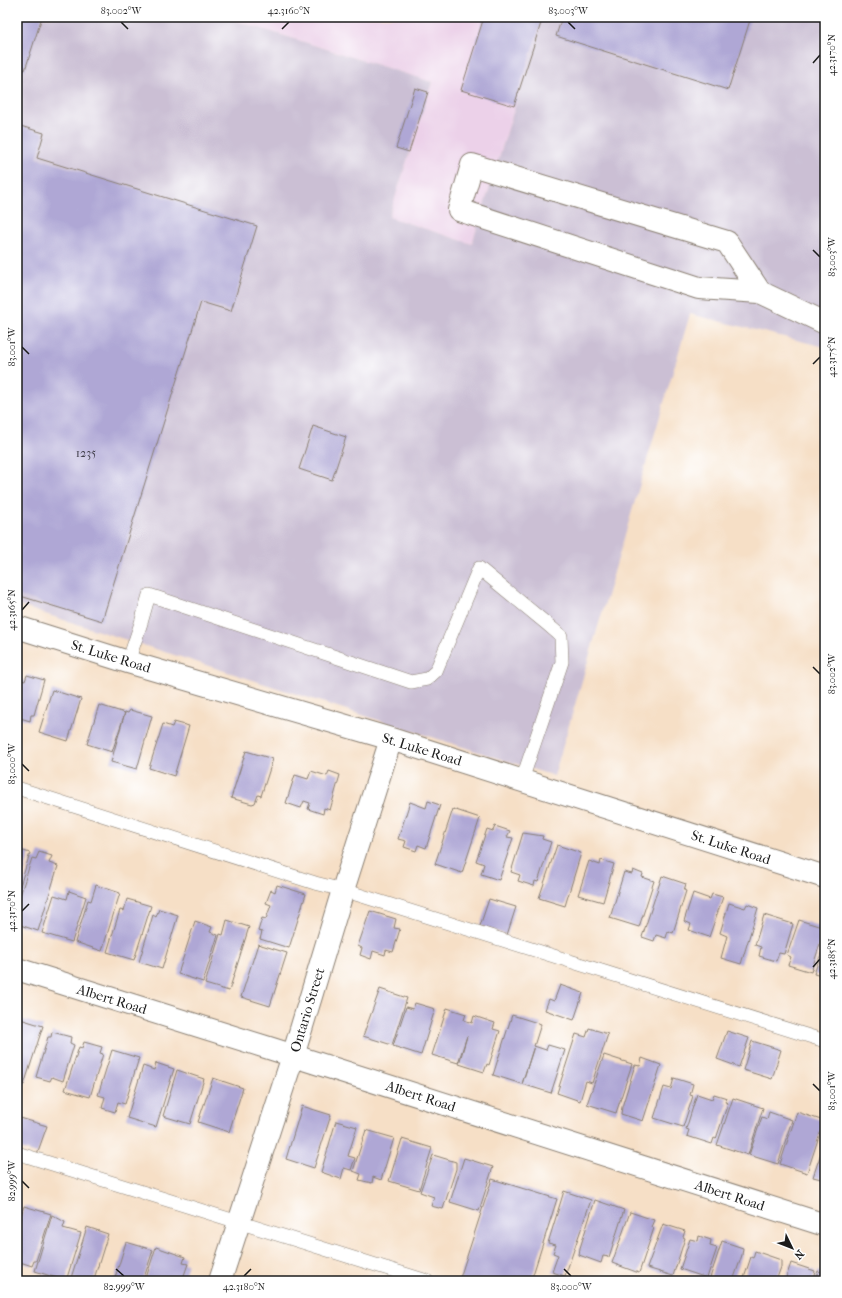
<svg xmlns="http://www.w3.org/2000/svg" width="842" height="1298" font-family="'IM FELL French Canon',serif">
	<style>
		.built { fill: #ecd1e9 }
		.industrial { fill: #cbbfd4 }
		.building { fill: #afa7d5 }
		.lines { fill: none; stroke-linecap: round; stroke-linejoin: round }
		.service-casing { stroke: #897e71; stroke-width: 14 }
		.minor-casing { stroke: #897e71; stroke-width: 24 }
		.service { stroke: #fff; stroke-width: 13 }
		.minor { stroke: #fff; stroke-width: 22 }
		.ticks { fill: none; stroke: #1c1c1c; stroke-width: 1.5 }
		.labels { text-anchor: middle; stroke-width: 3.5; stroke-linejoin: round; paint-order: stroke }
		.number-label { font-size: 12px; fill: #413f4a }
		.street-label { font-size: 14px; fill: #1c1c1c; stroke: #fff }
		.neatline { fill: none; stroke: #1c1c1c; stroke-width: 1.5 }
		.ticks-label { font-size: 10px; text-anchor: middle; fill: #1c1c1c }
	</style>
	<rect width="100%" height="100%" fill="#fff"/>
	<filter id="ink" filterUnits="userSpaceOnUse"><feTurbulence type="fractalNoise" baseFrequency=".025" numOctaves="2"/><feDisplacementMap in="SourceGraphic" scale="8" xChannelSelector="R" yChannelSelector="G"/><feConvolveMatrix kernelMatrix="1 2 1 2 8 2 1 2 1" color-interpolation-filters="sRGB"/></filter>
	<filter id="wash" filterUnits="userSpaceOnUse"><feTurbulence type="fractalNoise" baseFrequency=".012" numOctaves="4" result="noise"/><feDisplacementMap in="SourceGraphic" scale="16" xChannelSelector="R" yChannelSelector="G"/><feGaussianBlur stdDeviation="0.9" result="paint"/><feColorMatrix in="noise" values="0 0 0 0 0 0 0 0 0 0 0 0 0 0 0 0 0 1.4 0 .05"/><feComposite in="paint" operator="in"/></filter>
	<g filter="url(#wash)">
		<rect width="100%" height="100%" fill="#f6dfc6"/>
		<path class="built" d="M224,17H543L472,244L389,217L432,82Z"/>
		<path class="industrial" d="M17,17H224L432,82L389,217L472,244L543,17H825V347L690,314L554,776L17,605Z"/>
		<g id="blocks">
			<path class="building" d="M17,17H42L25,70L17,67Z
				M484,17H543L514,106L461,90Z
				M562,17H751L728,90L556,36Z
				M415,88L428,92L409,152L396,148Z
				M17,125L44,133L37,158L257,226L231,311L201,302L102,621L17,595Z
				M313,426L346,437L332,480L299,469Z
				M27,675L44,680L34,715H31L30,721L17,717V679L25,681Z
				M52,690L81,699L68,741L39,732Z
				M99,705L125,713L112,752L87,744Z
				M130,710L152,716L137,769L111,762L125,712L128,713Z
				M174,722L189,726L174,776L149,768L163,724L172,727Z
				M246,751L273,759L261,796L258,795L255,803L252,804L231,798Z
				M311,771L327,776L329,771L340,775L330,810L324,808L323,814L308,809L310,803L304,801L301,808L286,803L295,775L308,779Z
				M428,801L440,805L426,848L418,845L416,851L404,847L406,841L398,839L410,802L426,808Z
				M453,809L480,818L462,873L435,864Z
				M495,826L510,831L507,837L513,838L499,880L481,874L484,864L476,861L487,829L493,831Z
				M523,833L543,836L542,839L551,842L538,882L535,881L534,886L518,881L520,875L511,872Z
				M557,845L581,853L565,906L539,898Z
				M17,849L30,853L17,896Z
				M39,852L52,856L49,863L58,866L38,931L17,924V905L32,858L36,859Z
				M601,860L614,864L603,902L578,895L589,861L600,865Z
				M633,870L643,874L642,877L654,881L639,927L610,918L624,872L632,874Z
				M662,876L686,884L684,890L686,891L673,933L668,931L666,938L656,935L654,941L642,937Z
				M96,885L120,893L102,951L75,942L88,900L91,901Z
				M277,885L306,894L289,948L260,939L262,932L258,931L262,918L266,919L271,905L266,903L271,890L275,892Z
				M69,891L86,897L72,942L42,933L54,895L67,899Z
				M693,893L710,899L712,894L723,897L709,937L689,930L691,924L684,921Z
				M127,899L151,906L134,960L107,952L120,910L124,911Z
				M489,899L516,907L507,935L480,926Z
				M729,903L745,908L747,904L758,908L741,964L721,958L727,936L720,933Z
				M159,909L178,915L162,969L139,962L153,915L156,917Z
				M370,911L396,919L394,928L400,929L393,952L386,950L385,955L373,951L371,959L360,955L362,948L358,946Z
				M764,915L793,924L784,954L779,953L776,961L759,956L761,947L755,945Z
				M227,920L249,927L229,991L205,984L220,934L223,935Z
				M799,920L825,928L811,972L788,965L791,957L787,955Z
				M195,921L212,927L210,932L218,935L203,982L178,974Z
				M825,942V977L814,974Z
				M258,944L287,953L270,1006L241,997Z
				M560,985L583,993L574,1020L545,1010L549,999L554,1001Z
				M380,989L407,998L392,1045L363,1036Z
				M415,1003L435,1009L421,1055L393,1046L406,1007L413,1009Z
				M447,1008L466,1014L464,1020L472,1023L474,1016L495,1023L493,1029L500,1031L489,1065L487,1064L484,1072L459,1064L467,1036L458,1063L432,1055Z
				M512,1015L541,1024L522,1084L493,1075Z
				M17,1018L43,1026L24,1085L17,1083Z
				M589,1028L608,1034L592,1083L586,1081L580,1101L557,1093L576,1034L586,1037Z
				M727,1031L749,1038L739,1067L717,1059Z
				M52,1032L71,1037L70,1043L74,1045L63,1081L52,1077L50,1081L36,1077L48,1037H51Z
				M752,1041L781,1050L772,1079L743,1070Z
				M84,1042L102,1047L100,1053L103,1054L90,1097L65,1090L79,1047L82,1048Z
				M548,1045L565,1050L551,1093L522,1084L534,1046L546,1050Z
				M112,1050L139,1058L125,1104L118,1102L115,1112L102,1108L105,1097L98,1095Z
				M604,1055L632,1064L616,1113L587,1104Z
				M642,1058L661,1065L643,1121L621,1114L622,1107L635,1065L640,1066Z
				M156,1063L174,1069L156,1127L127,1118L143,1066L154,1070Z
				M177,1070L204,1079L190,1124L163,1116Z
				M213,1078L243,1088L229,1132L198,1122Z
				M674,1078L693,1084L690,1095L693,1096L683,1127L654,1118L664,1087L671,1089Z
				M697,1094L712,1099L714,1094L727,1098L725,1102L728,1103L716,1139L714,1138L712,1144L687,1136L689,1130L686,1129Z
				M733,1098L763,1108L748,1155L717,1145Z
				M302,1106L331,1115L314,1168L286,1159Z
				M769,1112L792,1120L778,1164L749,1155L762,1117L767,1119Z
				M797,1112L824,1121L807,1173L780,1164Z
				M17,1117L47,1126L37,1154L17,1148Z
				M336,1121L357,1127L348,1156L355,1158L351,1170L344,1168L341,1179L321,1172Z
				M366,1130L394,1138L381,1180L373,1177L372,1183L359,1180L361,1174L353,1171Z
				M402,1139L432,1148L419,1190L389,1181Z
				M825,1141V1180L813,1177Z
				M433,1155L456,1162V1169L443,1209L431,1206L434,1197L420,1192Z
				M464,1158L493,1167L479,1211L450,1202Z
				M492,1179L557,1199L531,1281H459Z
				M564,1191L591,1200L565,1276L552,1272L558,1255L553,1253L556,1245L548,1243Z
				M595,1200L624,1210L609,1257L603,1256L601,1263L579,1255L580,1248Z
				M24,1206L51,1214L36,1261H34L32,1266L17,1261V1229Z
				M630,1212L654,1220L651,1227L654,1228L639,1273L612,1263Z
				M52,1215L65,1222L63,1228L81,1233L66,1281L35,1271Z
				M663,1224L685,1231L683,1237L685,1238L673,1276L647,1268Z
				M87,1227L108,1234L94,1279L92,1278L91,1281H82L71,1278Z
				M699,1236L711,1240L710,1246L717,1248L707,1278L680,1269L690,1239L698,1241Z
				M722,1241L743,1248L742,1255L733,1281H709Z
				M126,1242L153,1250L143,1281H114Z
				M156,1247L185,1257L183,1263L188,1264L182,1281H145Z
				M755,1251L781,1260V1267L776,1281H743L751,1257L753,1258Z
				M791,1263L815,1271L813,1281H785Z
				M818,1271L825,1273V1281H815Z"/>
		</g>
	</g>
	<g filter="url(#ink)">
		<use href="#blocks" fill-opacity="0" stroke="#897e71" stroke-width="1"/>
		<g class="lines">
			<g class="service-casing">
				<path id="service" d="M128,662L141,623L149,595L411,682L427,679L436,671L479,568L547,624L561,636L562,662L522,780
					M17,788L315,883L343,890L825,1041
					M17,1153L427,1281"/>
			</g>
			<g class="minor-casing">
				<path id="minor" d="M760,292L727,242L472,165L459,210L699,288L760,292L825,323
					M17,627L128,662L391,739L825,877
					M17,969L269,1048L825,1225
					M220,1281L293,1056L343,890L391,739"/>
			</g>
			<use href="#service" class="service"/>
			<use href="#minor" class="minor"/>
		</g>
	</g>
	<path class="ticks" d="M121,22L128,29M568,22L575,29M282,29L289,22M813,63L820,55M813,250L820,257M22,347L29,354M813,364L820,357M22,610L29,602M813,667L820,674M22,764L29,771M22,911L29,904M813,967L820,959M813,1084L820,1091M22,1181L29,1188M116,1269L124,1276M564,1269L571,1276M244,1276L251,1269"/>
	<g class="labels">
		<g class="number-label">
			<text x="86" y="457">1235</text>
		</g>
		<g class="street-label">
			<text transform="translate(111 656) rotate(17)" y="5">St. Luke Road</text>
			<text transform="translate(422 749) rotate(17)" y="5">St. Luke Road</text>
			<text transform="translate(731 847) rotate(18)" y="5">St. Luke Road</text>
			<text transform="translate(112 999) rotate(17)" y="5">Albert Road</text>
			<text transform="translate(307 1010) rotate(-73)" y="5">Ontario Street</text>
			<text transform="translate(421 1096) rotate(18)" y="5">Albert Road</text>
			<text transform="translate(730 1195) rotate(18)" y="5">Albert Road</text>
		</g>
	</g>
	<rect width="842" height="1298" fill="none" stroke="#fff" stroke-width="44"/>
	<g transform="translate(792 1248) rotate(133)" stroke="#ffffff" stroke-width="3" paint-order="stroke">
	<path d="M0-3L7 15L0 10L-7 15Z" fill="#1c1c1c"/>
	<text y="-6" font-size="11" font-weight="bold" text-anchor="middle" fill="#1c1c1c">N</text>
	</g>
	<rect x="22" y="22" width="798" height="1254" class="neatline"/>
	<g class="ticks-label">
		<text x="121" y="14">83.002°W</text>
		<text x="289" y="14">42.3160°N</text>
		<text x="568" y="14">83.003°W</text>
		<text transform="translate(831 55) rotate(-90)" y="4">42.3170°N</text>
		<text transform="translate(831 257) rotate(-90)" y="4">83.003°W</text>
		<text transform="translate(11 347) rotate(-90)" y="4">83.001°W</text>
		<text transform="translate(831 357) rotate(-90)" y="4">42.3175°N</text>
		<text transform="translate(11 610) rotate(-90)" y="4">42.3165°N</text>
		<text transform="translate(831 674) rotate(-90)" y="4">83.002°W</text>
		<text transform="translate(11 764) rotate(-90)" y="4">83.000°W</text>
		<text transform="translate(11 911) rotate(-90)" y="4">42.3170°N</text>
		<text transform="translate(831 959) rotate(-90)" y="4">42.3185°N</text>
		<text transform="translate(831 1091) rotate(-90)" y="4">83.001°W</text>
		<text transform="translate(11 1181) rotate(-90)" y="4">82.999°W</text>
		<text x="124" y="1290">82.999°W</text>
		<text x="244" y="1290">42.3180°N</text>
		<text x="571" y="1290">83.000°W</text>
	</g>
</svg>
